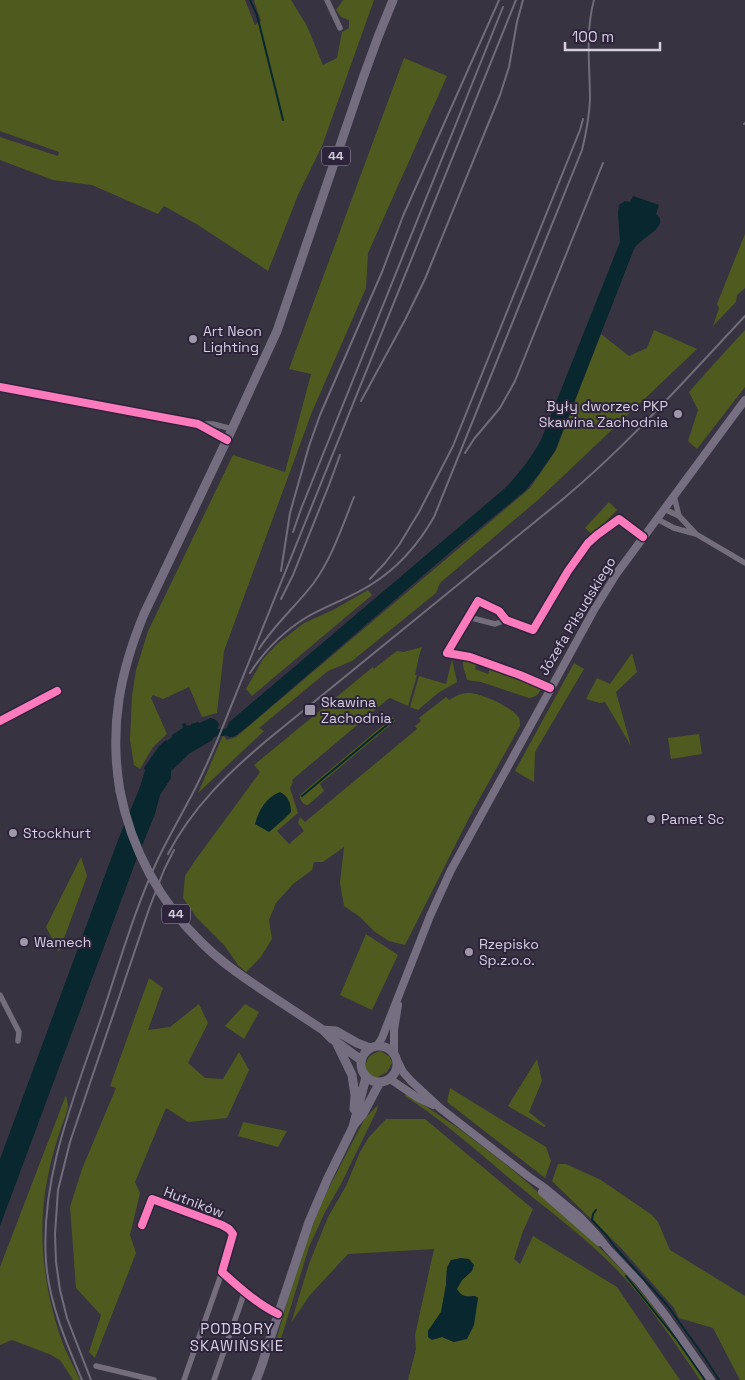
<svg xmlns="http://www.w3.org/2000/svg" width="745" height="1380" font-family="'Space Grotesk',sans-serif">
	<style>
		.green { fill: #4f5a1f; fill-rule: evenodd }
		.water { fill: #08272e }
		.lines { fill: none; stroke-linecap: round; stroke-linejoin: round }
		.stream { stroke: #08272e; stroke-width: 2 }
		.canal { stroke: #08272e; stroke-width: 7 }
		.minor { stroke: #736d7c; stroke-width: 5.5 }
		.secondary { stroke: #766e81; stroke-width: 8 }
		.primary { stroke: #746d80; stroke-width: 9 }
		.rail { stroke: #716c79; stroke-width: 2 }
		.primary-bridge { stroke: #746d80; stroke-width: 9 }
		.cycleway-casing { stroke: #2d243c; stroke-width: 11 }
		.cycleway { stroke: #fd7abc; stroke-width: 8 }
		.poi-dot { fill: #9e98a8; stroke: #2d243c; stroke-width: 2 }
		.labels { text-anchor: middle; stroke-width: 4; stroke-linejoin: round; paint-order: stroke }
		.shield { fill: #2d243c; stroke: #a39cae; stroke-width: 1 }
		.shield-label { font-size: 12px; font-weight: bold; fill: #d5cfdf }
		.poi-label { font-size: 14px; fill: #d5cfdf; stroke: #2d243c; text-anchor: start }
		.street-label { font-size: 14px; fill: #d5cfdf; stroke: #2d243c }
		.neighbourhood-label { font-size: 15px; letter-spacing: 1px; fill: #d5cfdf; stroke: #2d243c }
	</style>
	<rect width="100%" height="100%" fill="#383341"/>
	<path class="green" d="M0,0H245L255,25L261,21L254,1L255,0H291L307,26L323,65L337,58L342,32L349,28V20L341,17L336,10L343,0H374L322,146L298,195L268,271L198,225L164,206L158,214L92,185L53,180L0,160V137L58,156L59,152L0,131Z
		M404,58L447,76L368,253L366,288L312,412L224,651L217,713L202,717L189,687L163,699L153,695L151,698L167,734L153,747L140,769L134,765L130,740L132,696L136,670L148,631L233,455L285,472L311,374L289,369Z
		M745,234V288L737,295L736,302L713,326L719,308L717,304Z
		M654,330L697,349L539,499L440,583L436,593L352,661L328,671L259,728L264,731L198,793L223,735L227,740L236,737L530,488L556,450L601,334L629,356L647,348Z
		M745,330V387L697,449L688,441L698,410L689,392L712,366Z
		M609,502L617,510L593,535L585,528Z
		M368,590L372,595L252,696L246,689L263,659L277,644L304,623L333,610Z
		M422,647L419,656L415,675H417L408,706L390,698L388,699L292,780L293,782L290,788L298,813L277,831L289,844L304,831L298,823L300,817L305,822L417,729L415,726L421,721L419,718L446,697L449,700C454,697 461,693 467,693C479,692 513,707 519,718C520,720 520,723 520,726L471,814L405,945L389,941L375,932L360,917L344,906L340,883L344,847L323,862H314L312,870L293,884L276,903L269,920L272,939L260,958L246,972L238,965L224,945L197,918L183,898L185,876L194,862L260,772L254,765L373,667L374,669L376,667L397,651L404,652Z
		M632,653L637,672L616,692L631,746L605,702L600,703L586,699L597,678L610,684Z
		M452,659L457,682L438,693L418,710L410,707L419,676L446,684Z
		M467,659L477,662L475,669L488,674L490,667L542,687C539,694 536,697 529,698L481,682L467,680C466,673 462,668 463,660Z
		M574,663L584,669L535,752L534,782L515,771Z
		M393,717L395,721L320,784L324,791L308,805C303,805 301,801 300,797L301,794Z
		M699,734L702,754L671,759L668,738Z
		M81,857L87,876L59,952L46,927Z
		M366,934L398,955L372,1010L340,995Z
		M149,978L163,988L148,1030L170,1027L199,1004L208,1023L188,1063L205,1078L223,1079L239,1052L249,1070L227,1118L188,1122L166,1108L135,1182L140,1193L130,1235L136,1253L95,1358L89,1352L101,1315L76,1288L70,1207L82,1169L116,1088L110,1086Z
		M245,1004L259,1012L244,1039L225,1026Z
		M381,1051L390,1057L392,1063L387,1072L374,1079C359,1070 366,1053 381,1051Z
		M537,1059L542,1081L529,1112L546,1126L544,1127L508,1106Z
		M450,1088L546,1147L551,1161L545,1178L447,1102Z
		M406,1093L461,1130L504,1163L528,1183L597,1245L627,1275L653,1306L706,1380H700C674,1342 648,1302 616,1269C583,1235 544,1207 509,1178C475,1149 442,1120 405,1096Z
		M66,1095C66,1098 68,1102 68,1106C68,1112 63,1121 61,1128C56,1143 51,1159 48,1176C36,1232 44,1295 65,1349C70,1359 75,1370 80,1380H73L60,1360L49,1354L12,1340L0,1345V1267Z
		M378,1105L377,1110L341,1184L325,1212L309,1247L277,1352L274,1347L285,1310L294,1275L321,1203L365,1118Z
		M386,1119H425L533,1209L523,1231L514,1259L520,1264L533,1236L617,1287L680,1380H408L416,1349L415,1335L434,1249L348,1254L310,1295L291,1323L309,1264L328,1217L346,1186L360,1152L369,1137ZM451,1260L472,1271L462,1280L456,1289C462,1297 466,1297 475,1296L454,1342L428,1331L441,1312L446,1285L447,1267Z
		M243,1122L287,1131L278,1147L238,1136Z
		M558,1164H566L601,1180L652,1215L658,1222L670,1250L745,1296V1380H740L713,1328L679,1318L674,1308L622,1249L552,1181Z"/>
	<path class="water" d="M633,196L659,205L656,214C672,226 640,238 634,249L555,451L539,474L525,491L454,549L247,727C240,732 232,742 225,734L229,722L234,718L504,489C519,474 531,458 541,440L620,242L618,213L619,205L625,201L630,202Z
		M211,718L216,720L219,724L214,737L211,741L190,753L171,771V778L160,795L155,814L137,858L0,1226V1159L118,840L140,787L145,770L144,768L159,746L166,740L167,741L172,737V735L183,728L182,724L185,723L187,726L189,725L190,726L191,724L198,722L199,723Z
		M280,792C288,796 291,803 291,812L283,820L269,832L255,824C259,810 266,797 280,792Z
		M461,1258L469,1259L474,1265L472,1271L462,1280L457,1289C462,1297 466,1297 475,1296L478,1298L474,1325L467,1339L454,1342L442,1337L432,1340L428,1337V1331L441,1312L446,1285L447,1268L451,1260Z"/>
	<g class="lines">
		<path class="stream" d="M250,0L257,15L283,120
			M302,796L393,720
			M596,1210L593,1214L592,1220L607,1236L614,1246L667,1305L705,1358L719,1380
			M626,1276L677,1340L705,1380"/>
		<path class="canal" d="M207,734L234,731"/>
		<path class="minor" d="M327,0L340,28
			M0,387L198,424L227,440
			M201,424H213L232,429
			M674,496L679,516L696,534
			M664,509L679,516
			M657,519L674,528L696,534L745,563
			M468,617L495,624L506,620
			M550,688L520,675L470,657L447,653L478,601L499,611L506,620L533,630L568,571L588,543L597,535L619,519L643,537
			M0,721L57,691
			M0,995L19,1032L18,1041
			M142,1225L152,1199L222,1225L229,1229L233,1234L222,1272C239,1287 257,1304 278,1314
			M96,1366L154,1380
			M184,1380L222,1272
			M214,1380L245,1291"/>
		<path class="secondary" d="M377,1046L382,1038L430,916L451,870L594,610L617,573L745,400
			M394,1052V1030L398,1005
			M398,1062L403,1072L411,1081L440,1108L529,1177L545,1188L579,1216L596,1234L608,1249L640,1283L666,1316L711,1380
			M390,1079L418,1098L433,1105
			M542,1192L599,1242"/>
		<path class="primary" d="M120,791C109,727 120,672 144,614L232,429L277,331L363,78L378,37L393,0
			M279,1001L323,1030L331,1038L361,1060
			M323,1030L336,1031L357,1043L370,1048
			M337,1044L352,1075L355,1095L354,1109
			M361 1064a18 18 0 1 1 36 0a18 18 0 1 1-36 0Z
			M354,1125L363,1114L380,1082
			M256,1380C260,1370 264,1361 266,1351L309,1222L327,1180L353,1127L366,1077"/>
		<path class="rail" d="M744,124L745,123
			M361,401L405,320L425,279L500,95L509,67L517,22L523,0
			M465,453L474,439L500,408L515,381L603,163
			M293,532L301,509L503,7
			M281,571L290,513L309,446L320,415L382,272L403,216L499,0
			M370,579L385,563L399,545L419,512L453,446L580,130L583,119
			M281,599L293,575L329,485L340,455
			M259,649C274,625 296,606 313,584C332,558 342,527 354,497
			M250,673C265,650 284,631 307,617C328,605 352,597 372,584C399,567 418,545 434,517L582,150C586,134 589,117 590,100C590,67 585,33 594,0
			M168,854C192,808 227,774 266,741L563,499C629,444 686,379 745,316
			M82,1380C66,1342 49,1303 46,1261C40,1175 76,1093 103,1012C120,961 135,908 158,859C167,840 178,821 188,802C199,782 208,762 217,741L516,0
			M91,1380L67,1318L60,1290L56,1262L55,1234L58,1190L70,1142L149,909L164,870L174,850"/>
		<path class="primary-bridge" d="M120,791C131,848 160,903 202,943C225,966 252,983 279,1001"/>
		<g class="cycleway-casing">
			<path id="cycleway" d="M0,387L198,424L227,440
				M550,688L520,675L470,657L447,653L478,601L499,611L506,620L533,630L568,571L588,543L597,535L619,519L643,537
				M0,721L57,691
				M142,1225L152,1199L222,1225L229,1229L233,1234L222,1272C239,1287 257,1304 278,1314"/>
		</g>
		<use href="#cycleway" class="cycleway"/>
	</g>
	<g class="poi-dot">
		<circle cx="193" cy="339" r="5"/>
		<circle cx="678" cy="414" r="5"/>
		<rect x="304" y="704" width="12" height="12" rx="2.5"/>
		<circle cx="651" cy="819" r="5"/>
		<circle cx="13" cy="833" r="5"/>
		<circle cx="24" cy="942" r="5"/>
		<circle cx="469" cy="952" r="5"/>
	</g>
	<g class="labels">
		<g class="shield">
			<rect x="322" y="146.5" width="28" height="19" rx="4"/>
			<rect x="162" y="904.5" width="28" height="19" rx="4"/>
		</g>
		<g class="shield-label">
			<text x="336" y="160">44</text>
			<text x="176" y="918">44</text>
		</g>
		<g class="poi-label">
			<text x="203" y="336">Art Neon<tspan x="203" dy="16">Lighting</tspan></text>
			<text x="668" y="411" text-anchor="end">Były dworzec PKP<tspan x="668" dy="16">Skawina Zachodnia</tspan></text>
			<text x="321" y="707">Skawina<tspan x="321" dy="16">Zachodnia</tspan></text>
			<text x="661" y="824">Pamet Sc</text>
			<text x="23" y="838">Stockhurt</text>
			<text x="34" y="947">Wamech</text>
			<text x="479" y="949">Rzepisko<tspan x="479" dy="16">Sp.z.o.o.</tspan></text>
		</g>
		<g class="street-label">
			<text transform="translate(577 616) rotate(-59)" y="5">Józefa Piłsudskiego</text>
			<text transform="translate(194 1202) rotate(21)" y="5">Hutników</text>
		</g>
		<g class="neighbourhood-label">
			<text x="237" y="1334">PODBORY<tspan x="237" dy="17">SKAWIŃSKIE</tspan></text>
		</g>
	</g>
	<path d="M565 42v8h95v-8" fill="none" stroke="#d5cfdf" stroke-width="2.5"/>
	<text x="572" y="42" font-size="15" fill="#d5cfdf" stroke="#2d243c" stroke-width="4" paint-order="stroke">100 m</text>
</svg>
